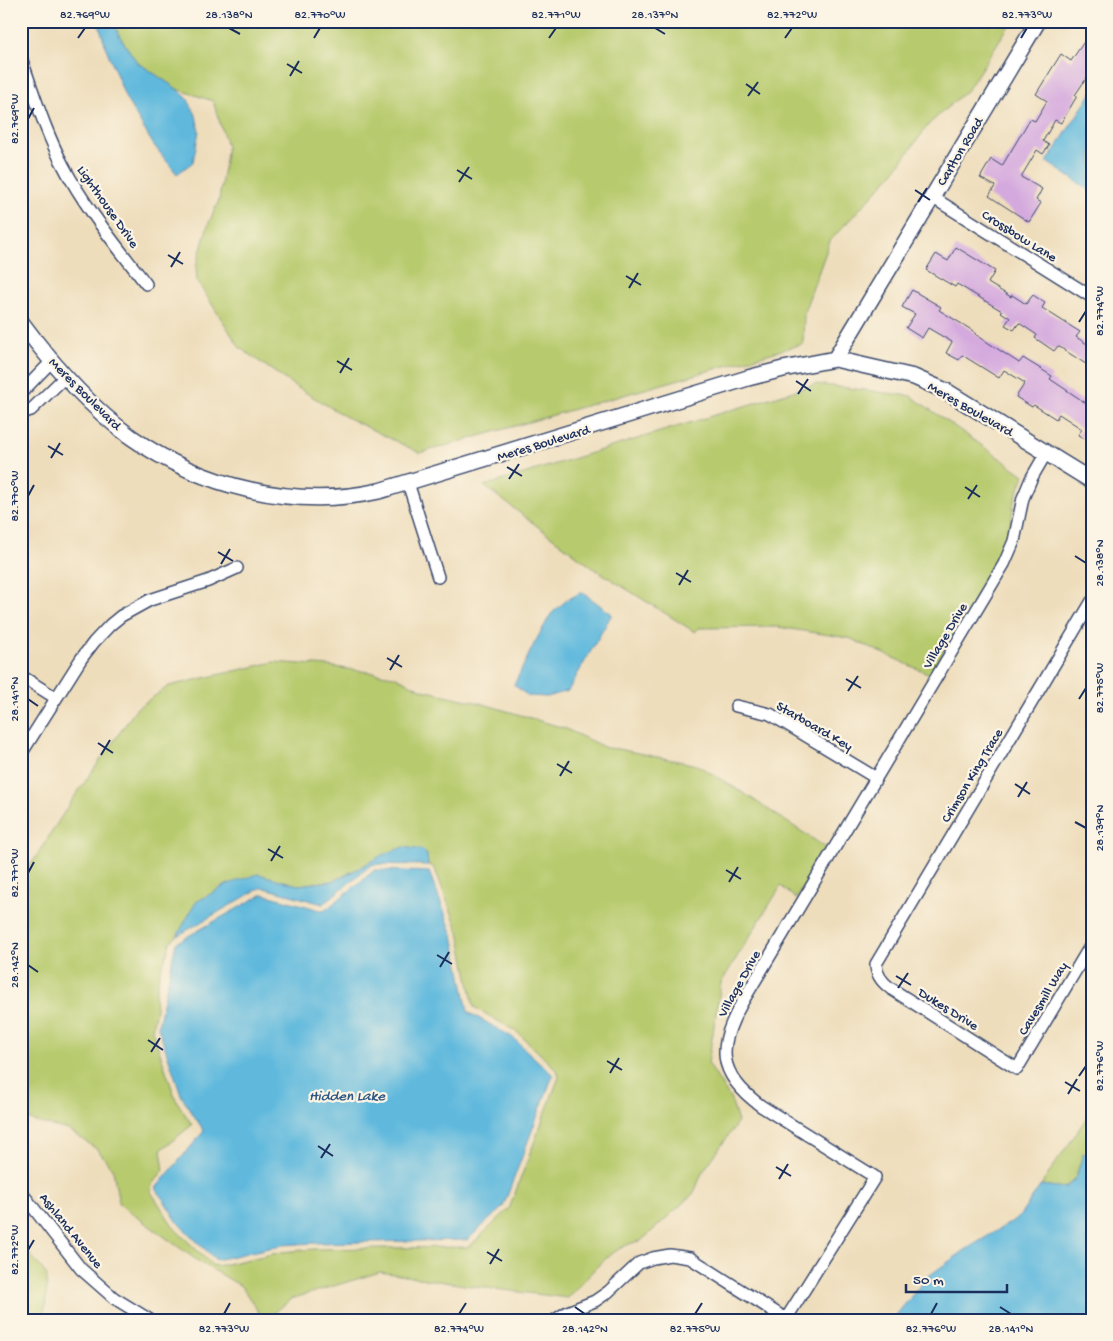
<svg xmlns="http://www.w3.org/2000/svg" width="1113" height="1341" font-family="'Gochi Hand',sans-serif">
	<style>
		.green { fill: #b7ca6d; stroke: #697c66; fill-rule: evenodd }
		.water { fill: #60b9dd; stroke: #3e749e }
		.building { fill: #d4a9de }
		.lines { fill: none; stroke-linecap: round; stroke-linejoin: round }
		.minor-casing { stroke: #3b496c; stroke-width: 14 }
		.tertiary-casing { stroke: #3b496c; stroke-width: 18 }
		.minor { stroke: #fff; stroke-width: 11 }
		.tertiary { stroke: #fff; stroke-width: 15 }
		.ticks { fill: none; stroke: #1b2f5e; stroke-width: 2 }
		.labels { text-anchor: middle; stroke-width: 4.5; stroke-linejoin: round; paint-order: stroke }
		.street-label { font-size: 14px; fill: #1b2f5e; stroke: #fcf5e5 }
		.water-label { font-size: 15px; font-style: italic; fill: #305884; stroke: #fcf5e5 }
		.neatline { fill: none; stroke: #1b2f5e; stroke-width: 2 }
		.ticks-label { font-size: 12px; text-anchor: middle; fill: #1b2f5e }
	</style>
	<rect width="100%" height="100%" fill="#fcf5e5"/>
	<filter id="ink" filterUnits="userSpaceOnUse"><feTurbulence type="fractalNoise" baseFrequency=".02" numOctaves="2"/><feDisplacementMap in="SourceGraphic" scale="10" xChannelSelector="R" yChannelSelector="G"/><feConvolveMatrix kernelMatrix="1 2 1 2 8 2 1 2 1" color-interpolation-filters="sRGB"/></filter>
	<filter id="wash" filterUnits="userSpaceOnUse"><feTurbulence type="fractalNoise" baseFrequency=".0096" numOctaves="4" result="noise"/><feDisplacementMap in="SourceGraphic" scale="20" xChannelSelector="R" yChannelSelector="G"/><feGaussianBlur stdDeviation="1.12" result="paint"/><feColorMatrix in="noise" values="0 0 0 0 0 0 0 0 0 0 0 0 0 0 0 0 0 1.4 0 .05"/><feComposite in="paint" operator="in"/></filter>
	<g filter="url(#wash)">
		<rect width="100%" height="100%" fill="#edb"/>
		<path class="green" d="M112,21H1012L968,89L929,124L894,172L830,241L804,312L803,344L420,453L348,418L293,385L240,348L197,281L196,267L208,225L219,200L227,146L213,101L177,89L137,62L122,40Z
			M816,384L911,396L1024,475L1014,502L1010,531L1004,549L998,561L930,674L911,666L849,638L778,627L699,628L695,632L593,568L484,486Z
			M274,662L328,666L394,676L423,690L480,703L564,728L606,748L618,749L697,765L745,794L825,847L826,848L796,899L781,886L721,983L708,1063L731,1100L738,1122L702,1173L694,1193L641,1241C611,1245 588,1277 568,1298L471,1286L380,1272L291,1299L266,1320H264L241,1286L198,1261L119,1204L113,1170L98,1150L69,1130L35,1122L21,1116V875L34,860L70,803L137,708L169,686ZM403,847L427,855L428,865H430L435,869L459,932L474,1007L517,1032L557,1070L559,1077L509,1209L471,1245L467,1247L314,1249L282,1252L217,1266L212,1265L175,1229L151,1192L152,1184L164,1170L161,1150L192,1125L176,1100L152,1030L156,1008L155,997L160,971L168,951L170,942L177,936L181,930L258,874L298,885L332,881Z
			M1092,1110V1153L1083,1154L1075,1179L1064,1188L1041,1185Z
			M21,1243L47,1275L46,1306L40,1320H21Z"/>
		<path class="water" d="M98,21H112L122,40L137,62L177,89L187,98L196,115L199,131L193,162L177,174L153,144L126,99L106,48Z
			M1092,92V192L1047,162Z
			M582,592L612,614L568,691L547,697L528,696L514,685L534,644L551,614L567,600Z
			M403,847L423,850L427,855L428,865L376,864L371,865L323,904L265,888H260L177,936L196,902L228,884L258,874L298,885L332,881L343,877L382,855Z
			M375,870L429,872L453,935L468,1012L512,1037L553,1075L503,1207L467,1240L314,1243L282,1245L216,1260L179,1224L156,1188L204,1131L182,1097L158,1027L176,943L263,894L324,911Z
			M1092,1153V1320H892L927,1277L965,1250L1019,1217L1041,1185L1065,1188L1076,1178L1083,1154Z"/>
		<g id="blocks">
			<path class="building" d="M1092,30V70L1075,95L1077,96L1061,123L1055,120L1043,141L1049,145L1043,154L1037,150L1021,177L1042,189L1036,200L1041,203L1029,222L989,196L995,186L980,178L991,159L1002,166L1030,119L1035,121L1047,101L1036,94L1061,54L1071,61Z
				M956,247L995,271L988,283L1011,297L1012,295L1026,304L1033,295L1045,303L1042,308L1080,332L1076,337L1092,347V368L1058,346L1054,351L1035,338L1037,335L1019,323L1014,330L1005,325L1010,318L1001,312L1002,311L957,284L955,287L926,270L936,254L948,261Z
				M912,290L941,307L939,310L975,332V334L1019,363L1023,358L1052,376L1050,379L1092,407V443L1078,435L1082,429L1059,414L1056,419L1034,405L1032,407L1016,397L1025,383L1004,370L999,378L962,355L959,360L946,353L952,342L928,328L922,338L906,328L915,314L902,307Z"/>
		</g>
	</g>
	<g filter="url(#ink)">
		<use href="#blocks" fill-opacity="0" stroke="#3b496c" stroke-width="1"/>
		<g class="lines">
			<g class="minor-casing">
				<path id="minor" d="M21,58C34,94 45,131 63,165C85,208 117,246 146,284
					M932,197L1092,297
					M21,393L52,361
					M21,413L31,410L66,376
					M408,483L438,577
					M1092,601L876,964C876,974 882,982 890,988L1017,1069L1092,943
					M21,676L56,698
					M736,706L770,714L876,778
					M21,754L81,659L94,642L110,625L121,616L150,600L208,581L237,568
					M21,1192L81,1269L114,1298L150,1320
					M555,1320L567,1312L595,1301L608,1292L639,1263L653,1258L670,1255L690,1258L786,1319L875,1177L761,1106C716,1073 717,1046 743,1001L1004,564L1014,541L1023,498L1031,479L1046,453"/>
			</g>
			<g class="tertiary-casing">
				<path id="tertiary" d="M21,322C52,364 88,406 131,437C202,487 294,510 379,491L748,378L783,369L835,359L914,377L946,391L1092,481
					M835,359L1038,21"/>
			</g>
			<use href="#minor" class="minor"/>
			<use href="#tertiary" class="tertiary"/>
		</g>
	</g>
	<path class="ticks" d="M229,28L240,34M655,28L665,34M78,38L85,28M314,38L320,28M549,38L556,28M785,38L792,28M1021,38L1027,28M287,64L302,73M290,76L299,61M746,84L760,94M748,96L758,82M28,119L34,108M457,170L472,179M459,182L469,167M915,190L930,200M918,202L927,188M168,255L183,264M171,267L180,252M626,276L641,285M629,288L638,273M1079,322L1086,311M337,361L352,370M340,373L349,358M796,381L811,391M798,394L808,379M48,446L63,455M51,458L60,443M507,467L522,476M509,479L519,464M965,487L980,497M28,496L34,485M968,499L977,485M218,552L233,561M1075,556L1086,563M221,564L230,549M676,573L691,582M679,585L688,570M387,658L402,667M390,670L399,655M846,679L861,688M848,691L858,676M28,699L38,706M1079,699L1086,688M98,743L113,753M101,755L110,740M557,764L572,773M560,776L569,761M1015,784L1030,794M1018,797L1027,782M1075,822L1086,828M268,849L283,858M271,861L280,846M726,870L741,879M28,873L34,862M729,882L738,867M437,955L452,964M28,965L38,972M440,967L449,952M896,976L911,985M898,988L908,973M148,1040L163,1050M151,1052L160,1038M607,1061L622,1070M610,1073L619,1058M1079,1076L1086,1066M1065,1082L1080,1091M1068,1094L1077,1079M318,1146L333,1156M321,1158L330,1144M776,1167L791,1176M779,1179L788,1164M28,1250L34,1240M487,1252L502,1261M490,1264L499,1249M575,1307L585,1314M1000,1307L1011,1314M224,1314L230,1303M459,1314L466,1303M695,1314L702,1303M931,1314L937,1303"/>
	<g class="labels">
		<g class="street-label">
			<text transform="translate(959 151) rotate(-59)" y="5">Carlton Road</text>
			<text transform="translate(109 206) rotate(55)" y="5">Lighthouse Drive</text>
			<text transform="translate(1020 235) rotate(32)" y="5">Crossbow Lane</text>
			<text transform="translate(86 393) rotate(45)" y="5">Meres Boulevard</text>
			<text transform="translate(971 408) rotate(30)" y="5">Meres Boulevard</text>
			<text transform="translate(543 442) rotate(-17)" y="5">Meres Boulevard</text>
			<text transform="translate(944 635) rotate(-59)" y="5">Village Drive</text>
			<text transform="translate(815 725) rotate(30)" y="5">Starboard Key</text>
			<text transform="translate(971 775) rotate(-59)" y="5">Crimson King Trace</text>
			<text transform="translate(738 983) rotate(-61)" y="5">Village Drive</text>
			<text transform="translate(1042 998) rotate(-59)" y="5">Cavesmill Way</text>
			<text transform="translate(949 1008) rotate(32)" y="5">Dukes Drive</text>
			<text transform="translate(72 1230) rotate(51)" y="5">Ashland Avenue</text>
		</g>
		<g class="water-label">
			<text x="347" y="1100">Hidden Lake</text>
		</g>
	</g>
	<rect width="1113" height="1341" fill="none" stroke="#fcf5e5" stroke-width="55"/>
	<path d="M906 1284v8h101v-8" fill="none" stroke="#1b2f5e" stroke-width="2.5"/>
	<text x="913" y="1284" font-size="15" fill="#1b2f5e" stroke="#fcf5e5" stroke-width="4" paint-order="stroke">50 m</text>
	<rect x="28" y="28" width="1058" height="1286" class="neatline"/>
	<g class="ticks-label">
		<text x="85" y="18">82.769°W</text>
		<text x="229" y="18">28.138°N</text>
		<text x="320" y="18">82.770°W</text>
		<text x="556" y="18">82.771°W</text>
		<text x="655" y="18">28.137°N</text>
		<text x="792" y="18">82.772°W</text>
		<text x="1027" y="18">82.773°W</text>
		<text transform="translate(14 119) rotate(-90)" y="4">82.769°W</text>
		<text transform="translate(1099 311) rotate(-90)" y="4">82.774°W</text>
		<text transform="translate(14 496) rotate(-90)" y="4">82.770°W</text>
		<text transform="translate(1099 563) rotate(-90)" y="4">28.138°N</text>
		<text transform="translate(1099 688) rotate(-90)" y="4">82.775°W</text>
		<text transform="translate(14 699) rotate(-90)" y="4">28.141°N</text>
		<text transform="translate(1099 828) rotate(-90)" y="4">28.139°N</text>
		<text transform="translate(14 873) rotate(-90)" y="4">82.771°W</text>
		<text transform="translate(14 965) rotate(-90)" y="4">28.142°N</text>
		<text transform="translate(1099 1066) rotate(-90)" y="4">82.776°W</text>
		<text transform="translate(14 1250) rotate(-90)" y="4">82.772°W</text>
		<text x="224" y="1332">82.773°W</text>
		<text x="459" y="1332">82.774°W</text>
		<text x="585" y="1332">28.142°N</text>
		<text x="695" y="1332">82.775°W</text>
		<text x="931" y="1332">82.776°W</text>
		<text x="1011" y="1332">28.141°N</text>
	</g>
</svg>
